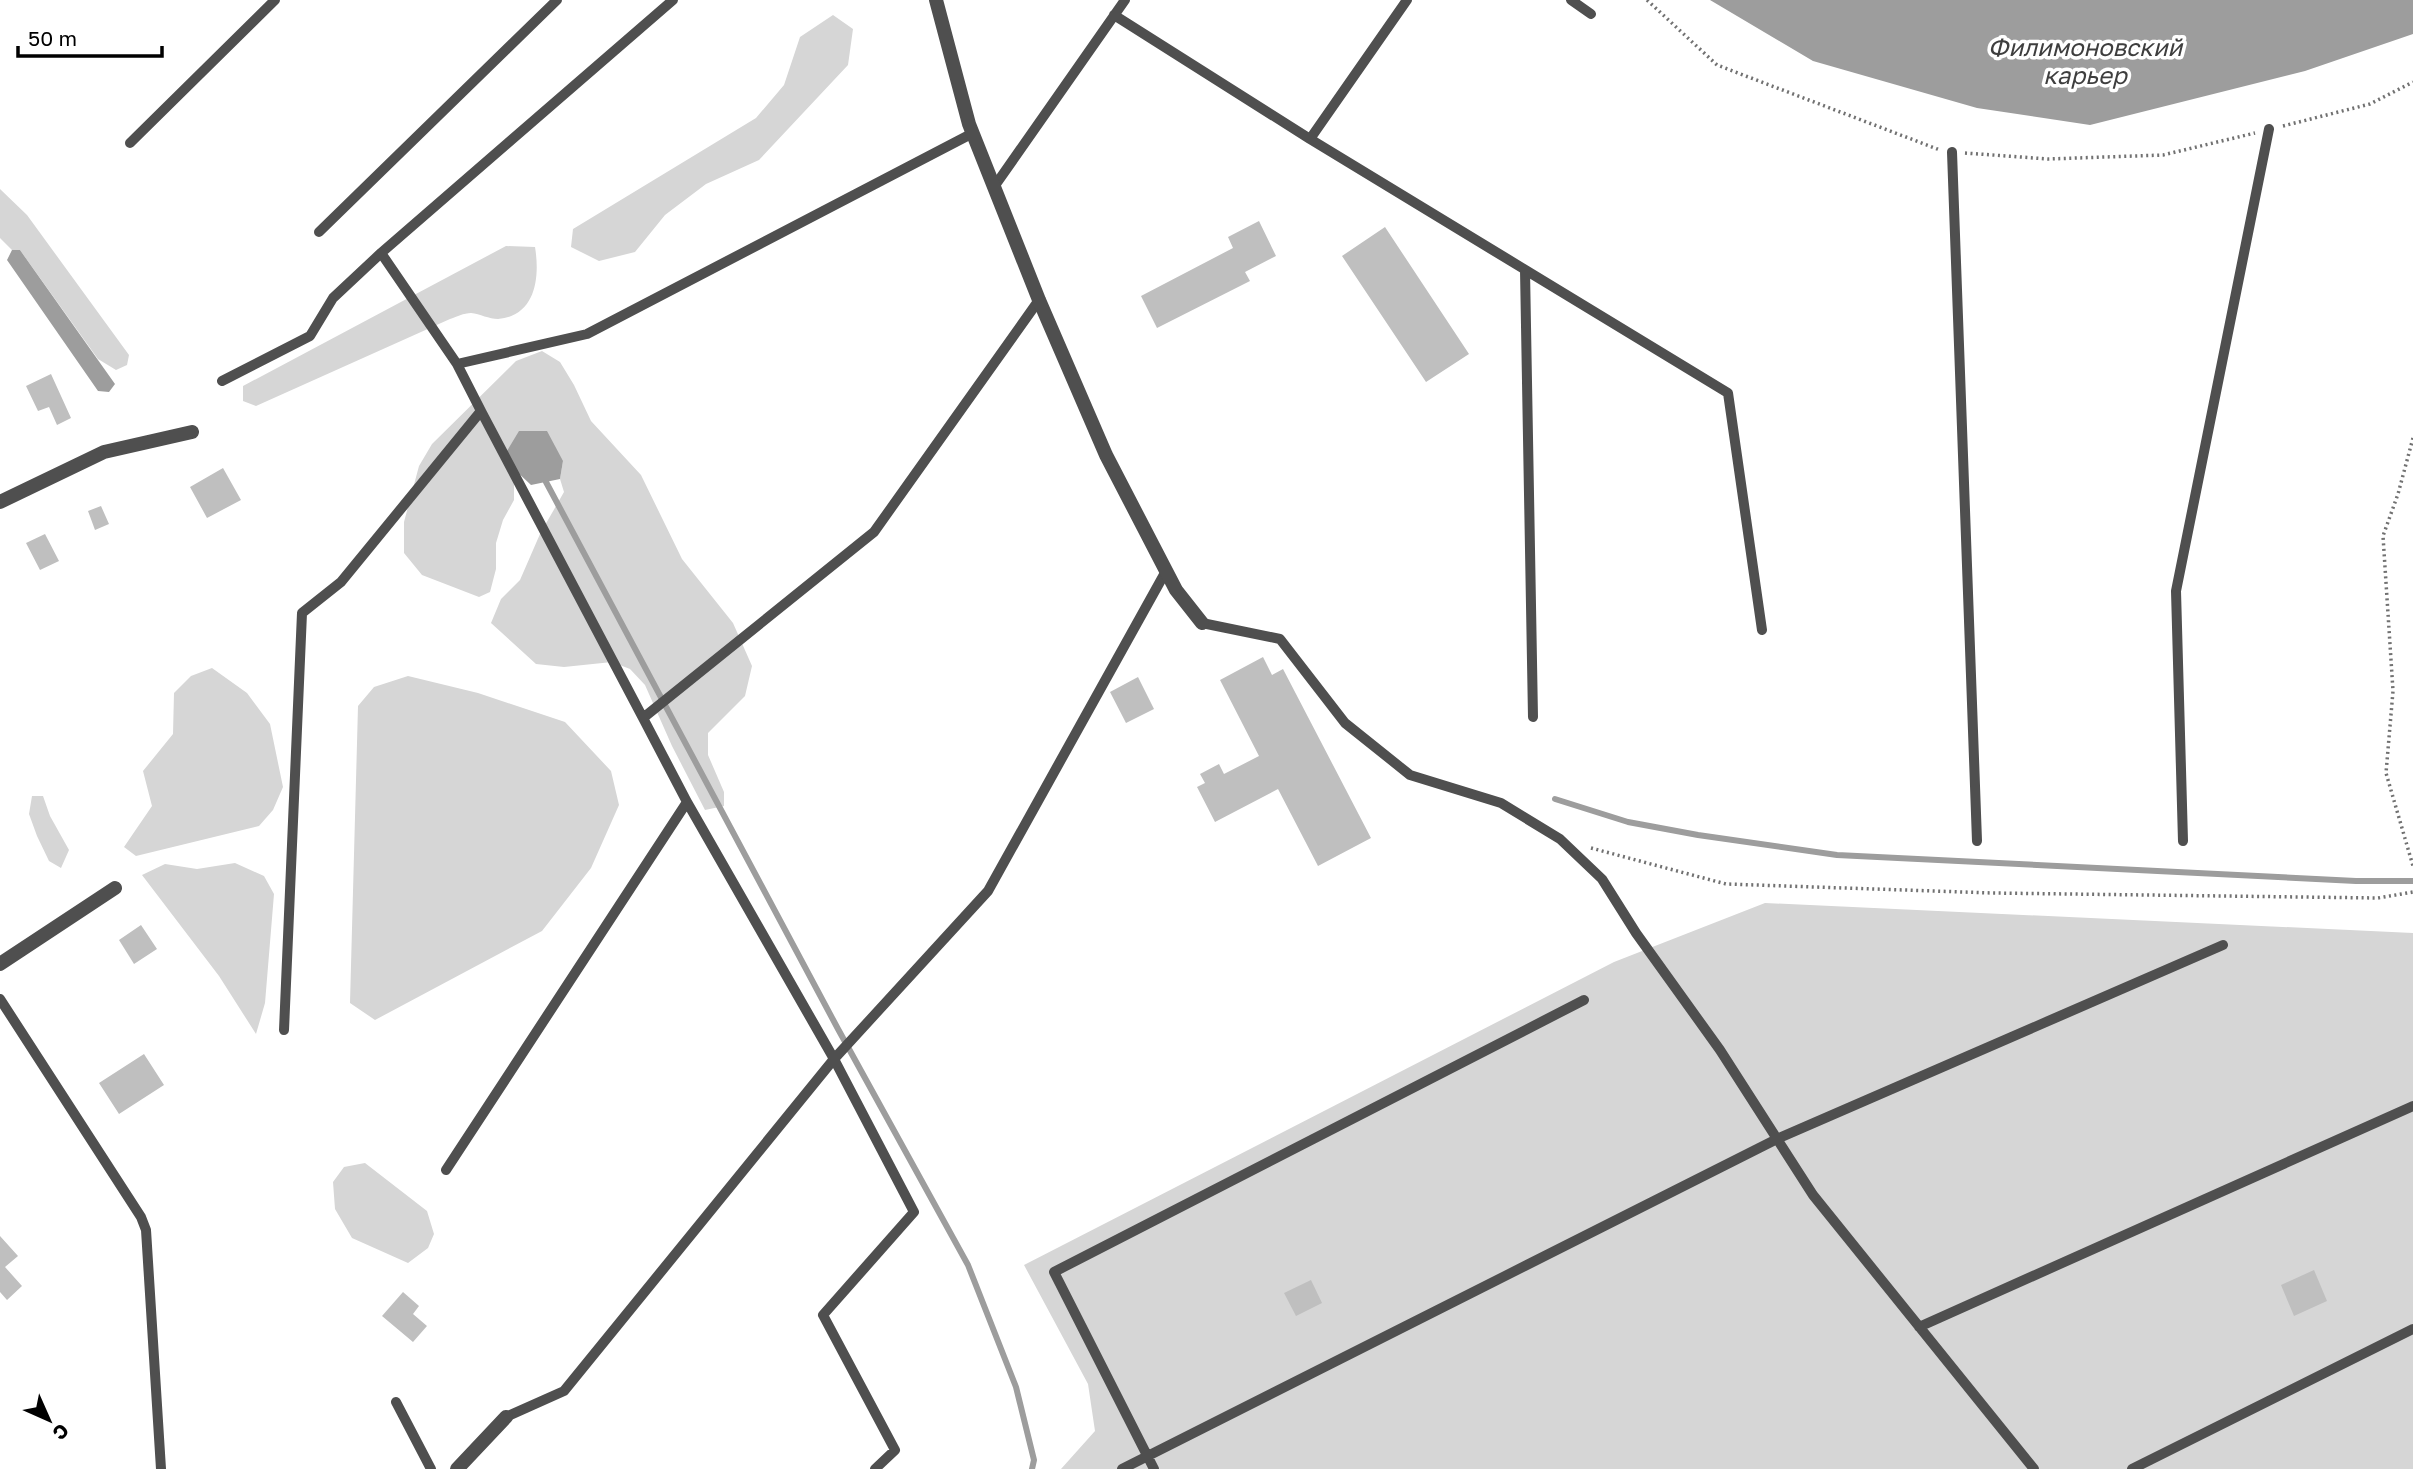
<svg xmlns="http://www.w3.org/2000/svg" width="2413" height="1469" font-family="'Golos Text',sans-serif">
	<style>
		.green { fill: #d6d6d6 }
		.water { fill: #9d9d9d }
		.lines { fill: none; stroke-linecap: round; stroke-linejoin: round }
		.stream { stroke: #9d9d9d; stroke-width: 6 }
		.building { fill: #bfbfbf }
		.path { stroke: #717171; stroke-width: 3.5; stroke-dasharray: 2 3.5; stroke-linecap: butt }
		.lane { stroke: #4f4f4f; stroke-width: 10 }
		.street { stroke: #4f4f4f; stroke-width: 14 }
		.labels { text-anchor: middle; stroke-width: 7; stroke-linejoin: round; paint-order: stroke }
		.water-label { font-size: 24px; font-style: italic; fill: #3e3e3e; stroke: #fff }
	</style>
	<rect width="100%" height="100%" fill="#fff"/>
	<path class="green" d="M833,15L853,29L848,65L759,160L706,184L665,215L635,252L599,261L571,247L573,229L756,118L784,85L800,37Z
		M0,189L27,215L129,355L127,365L116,370L98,359L20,250H12L0,238Z
		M506,246L535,247C540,277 536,316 498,319C489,319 480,314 471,313C464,313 456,317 450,319L256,406L243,401V386Z
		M542,351L560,362L574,385L591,421L641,475L682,559L733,623L752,666L745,696L708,733V755L724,792V806L705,810L672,746L645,685L630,669L612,662L564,667L536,664L491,623L501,599L520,580L540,534L564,492L560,479L563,461L514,469V500L503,520L496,543V569L490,592L479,597L422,575L404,553V522L419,466L432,444L516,361Z
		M212,668L247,693L270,724L283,787L273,810L259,826L136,856L124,847L152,806L143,771L173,734L174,693L191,676Z
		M408,676L478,693L565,722L611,771L619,805L591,868L542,931L375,1020L350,1003L358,706L374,687Z
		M32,796H43L50,816L69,850L61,868L49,861L37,836L29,814Z
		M235,863L264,876L274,894L265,1003L256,1034L219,976L142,875L165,864L197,869Z
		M1765,903L2413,933V1469H1061L1095,1431L1088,1384L1024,1265L1614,962Z
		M365,1163L427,1211L434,1234L428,1248L408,1263L352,1238L335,1209L333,1182L344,1167Z"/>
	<path class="water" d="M1710,0H2413V34L2305,71L2090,125L1977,108L1813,61Z
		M12,250H20L115,384L109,392L98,391L7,260Z
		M519,431H547L563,461L560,479L531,485L514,469L507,451Z"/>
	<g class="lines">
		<path class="stream" d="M546,482L838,1029L968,1265L1016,1387L1034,1460L1032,1469
			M1555,799L1628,822L1698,835L1837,855L2356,881H2413"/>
	</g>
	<path class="building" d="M1259,221L1276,256L1245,272L1250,281L1157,328L1141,296L1233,248L1228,237Z
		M1385,227L1469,354L1426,382L1342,256Z
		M51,374L71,418L57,425L49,407L38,411L26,386Z
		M223,468L241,500L207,518L190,487Z
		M101,506L109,524L95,530L88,511Z
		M45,534L59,561L40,570L26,543Z
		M1263,657L1272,675L1283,669L1371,838L1318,866L1278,789L1215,822L1197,787L1205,783L1200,774L1219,764L1224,774L1259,756L1220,680Z
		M1138,677L1154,709L1126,723L1110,692Z
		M141,925L157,949L134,964L119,940Z
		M144,1054L164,1085L119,1114L99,1083Z
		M0,1236L18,1256L5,1267L22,1286L7,1300L0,1292Z
		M2314,1270L2327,1301L2294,1316L2281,1285Z
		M1311,1280L1322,1303L1296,1316L1284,1293Z
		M403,1292L419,1306L413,1314L427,1326L413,1342L382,1316Z"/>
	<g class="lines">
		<path class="path" d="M1647,0L1717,65L1940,150
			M2283,126L2370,104L2413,82
			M1965,153L2048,159L2163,155L2255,133
			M2413,438L2398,494L2383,536L2393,691L2386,773L2413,866
			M1591,848L1726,884L1993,893L2378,898L2413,892"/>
		<path class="lane" d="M1571,0L1591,14
			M1114,15L1310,139L1407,0
			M1310,139L1728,393L1762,630
			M130,143L275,0
			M1952,152L1977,841
			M994,187L1125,0
			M319,232L557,0
			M381,253L673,0
			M1525,270L1533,717
			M222,381L310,336L333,298L381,253L457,364
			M481,411L457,364L587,334L973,133
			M1202,623L1280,639L1345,723L1410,775L1501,803L1560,839L1602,879L1636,933L1720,1050L1813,1195L2034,1469
			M687,802L834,1059L988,891L1166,571
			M2183,841L2176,591L2269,129
			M0,999L141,1217L146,1230L161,1469
			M284,1030L302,613L341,582L481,411L643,718
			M446,1170L687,802L643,718L874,532L1039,300
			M1919,1327L2413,1106
			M396,1402L431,1469
			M506,1417L564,1391L834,1059L914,1212L823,1315L895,1450L875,1469
			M1122,1469L1777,1139L2223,945
			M1154,1469L1054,1272L1584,1000
			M2132,1469L2413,1329"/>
		<path class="street" d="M936,0L969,124L1039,300L1106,455L1176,590L1202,623
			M0,502L104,452L192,432
			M0,964L115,888
			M457,1469L506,1417"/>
	</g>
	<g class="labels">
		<g class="water-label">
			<text x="2085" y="56">Филимоновский<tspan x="2085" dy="28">карьер</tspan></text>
		</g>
	</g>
	<g transform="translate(49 1420) rotate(135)" stroke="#ffffff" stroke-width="5" paint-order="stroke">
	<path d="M0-5L12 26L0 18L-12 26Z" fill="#000000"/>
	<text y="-10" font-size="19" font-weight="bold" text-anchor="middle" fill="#000000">С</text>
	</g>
	<path d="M18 46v10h144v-10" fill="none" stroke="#000000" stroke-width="3.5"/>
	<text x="28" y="46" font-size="21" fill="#000000" stroke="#ffffff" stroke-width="5" paint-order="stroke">50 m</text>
</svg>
